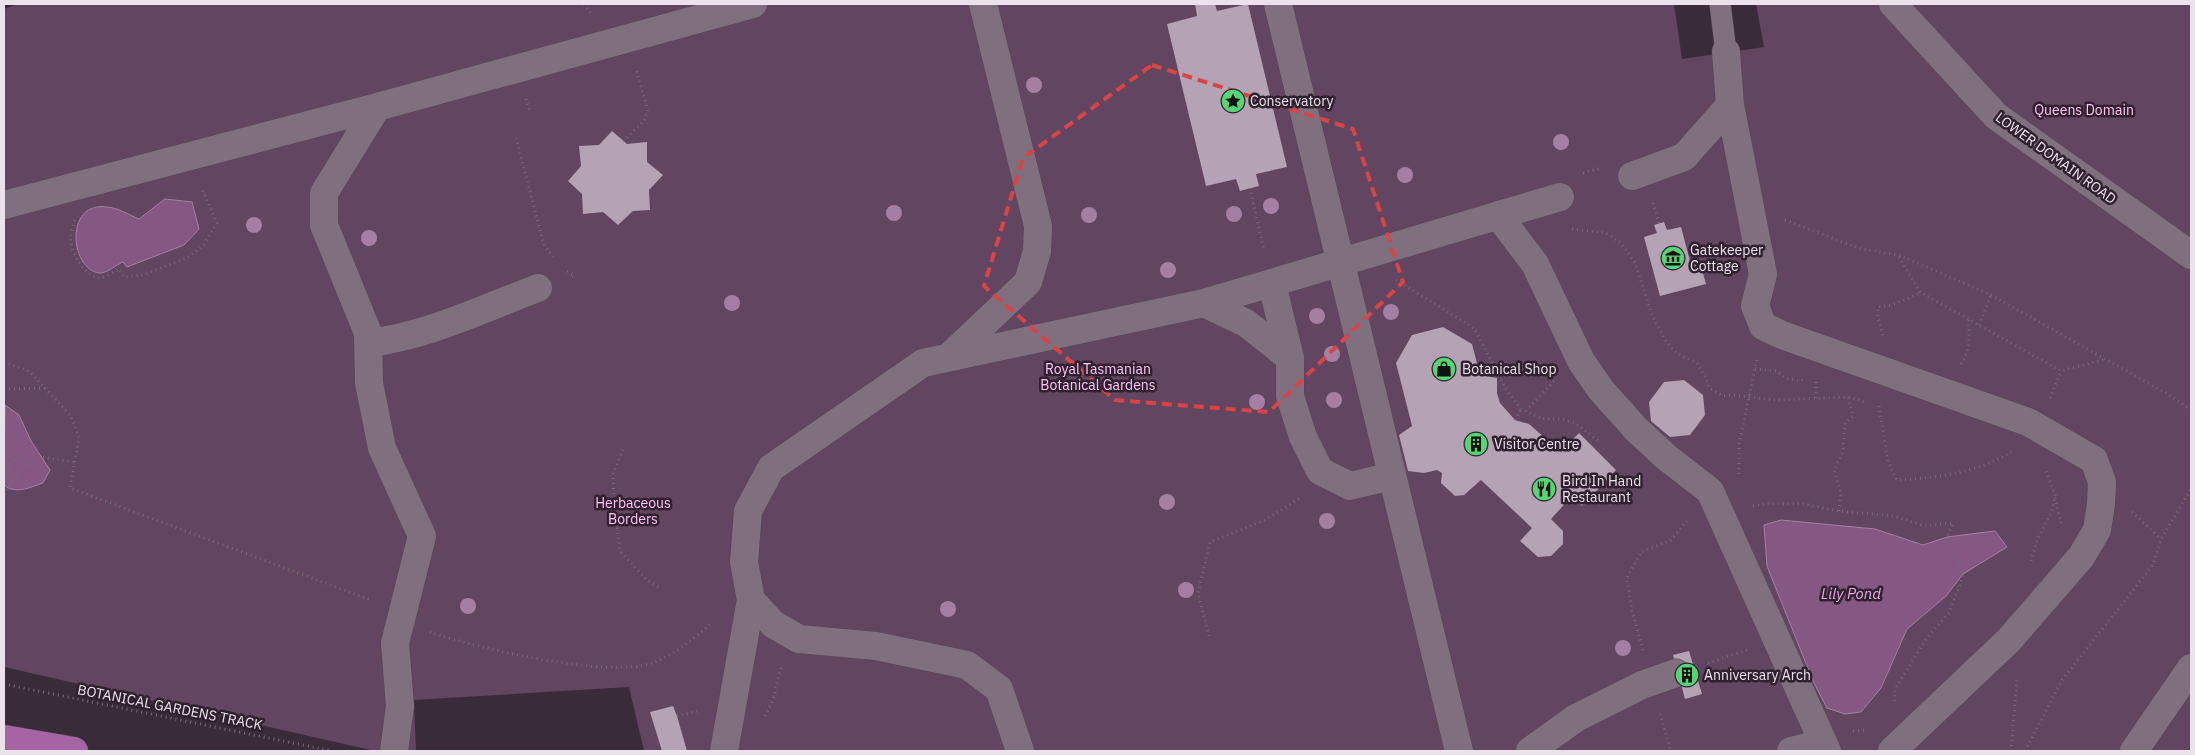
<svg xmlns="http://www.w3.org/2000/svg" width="2195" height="755" font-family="'IBM Plex Sans',sans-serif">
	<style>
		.green { fill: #624560 }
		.water { fill: #855783; stroke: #a481a2 }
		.building { fill: #b5a2b4 }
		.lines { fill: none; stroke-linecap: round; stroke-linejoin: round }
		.lane-casing { stroke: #564956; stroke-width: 22 }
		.street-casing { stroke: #564956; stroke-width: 29 }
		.secondary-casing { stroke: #564956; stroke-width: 29 }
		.primary-casing { stroke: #564956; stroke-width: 29 }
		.path { stroke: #796b78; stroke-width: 3; stroke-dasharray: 1 4; stroke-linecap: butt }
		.lane { stroke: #806f7f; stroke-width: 21 }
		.street { stroke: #806f7f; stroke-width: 28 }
		.secondary { stroke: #806f7f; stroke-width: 28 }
		.primary { stroke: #a664a5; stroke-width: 28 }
		.tree { fill: #a57fa3 }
		.marked { fill: none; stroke: #d94445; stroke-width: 4; stroke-dasharray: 10 6; stroke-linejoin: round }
		.labels { text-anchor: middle; stroke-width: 5; stroke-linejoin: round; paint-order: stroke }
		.poi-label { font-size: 14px; fill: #ece2eb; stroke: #30212f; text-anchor: start }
		.park-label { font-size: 14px; fill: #fdc4f9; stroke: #30212f }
		.street-label { font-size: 14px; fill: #ece2eb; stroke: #30212f }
		.water-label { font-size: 15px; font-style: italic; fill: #eda8e9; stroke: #30212f }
	</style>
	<rect width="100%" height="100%" fill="#3a2b39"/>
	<path class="green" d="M18,4H1674L1682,59L1764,47L1756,4H2191V751H644L629,687L414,700L416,751H375L4,667V9Z"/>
	<path class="water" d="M165,199L192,202L199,229L184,245L127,267L123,262C116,265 106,274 99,273C70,269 64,201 107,207C119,208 129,215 139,219Z
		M5,405L19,415L31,441L50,470L43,483C31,487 15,495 4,485Z
		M1781,520L1875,529L1923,545L1947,537L1995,531L2007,547L1963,574L1946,596L1907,629L1881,688L1861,712L1845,714L1827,708L1813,681L1767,566L1764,525Z"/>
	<path class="building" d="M1195,4H1215L1217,11L1248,4L1287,167L1256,174L1259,186L1240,191L1236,179L1206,186L1167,24L1197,16Z
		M612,131L627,144L647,142V162L663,175L649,190L650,210L633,211L618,225L603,212L583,214L582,194L568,181L581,166L579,146L599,145Z
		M1664,222L1667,230L1681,227L1690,261L1699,259L1706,284L1660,296L1644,237L1657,233L1654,225Z
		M1443,327L1472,344L1480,375L1497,378V393L1500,403L1515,420L1529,424L1561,452L1579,433L1616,470L1582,506L1572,496L1551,519L1563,531V544L1551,556L1538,557L1520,541L1532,528L1481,480L1464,495L1455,496L1441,483L1442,473L1437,470L1424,473L1408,471L1399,435L1412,426L1396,363L1412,335Z
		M1684,380L1703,395L1705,415L1690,435L1670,437L1651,421L1649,402L1664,382Z
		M1689,651L1702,694L1685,699L1673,655Z
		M673,706L677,716L687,751H662L650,712Z"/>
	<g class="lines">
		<g class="lane-casing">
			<path id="lane" d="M1720,4L1726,52"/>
		</g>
		<g class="street-casing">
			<path id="street" d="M1278,4L1459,751
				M1730,105L1763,274L1755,306L1763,326L1782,335L2028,422L2094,460L2102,482L2101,504L2097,530L2081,557L2009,640L1892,751
				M377,107L324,193V225L368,333L369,383L382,448L422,536L395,643L400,706L394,751
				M1632,176L1684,157L1730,105L1726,52
				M4,205L377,107L753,4
				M1513,211L1498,215L1535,264L1581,361L1601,390L1636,429L1666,457L1710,491L1827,751
				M1204,303L1246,323L1290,358L1272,284
				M368,343C428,336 482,309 538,288
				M951,355L1028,282L1037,251L1038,226L983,4
				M1290,358V396L1303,437L1320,471L1350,486L1392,476
				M751,600L773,624L799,639L876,646L967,665L999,689L1020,751
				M724,751L751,600L744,562L748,511L771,468L923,363L1204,303L1560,197
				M1530,751L1576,718L1642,685L1676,673
				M1791,751L1811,746L1817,751"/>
		</g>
		<g class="secondary-casing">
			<path id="secondary" d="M1893,4L1996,116L2191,255
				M2134,751L2191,668"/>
		</g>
		<g class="primary-casing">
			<path id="primary" d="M4,739L74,751"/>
		</g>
		<path class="path" d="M584,4L592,15
			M526,99L530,111
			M516,138L544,245L554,258
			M623,141L644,121L648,111L636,69
			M1583,173L1601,168
			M1250,188L1264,251
			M1653,203L1659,223
			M75,220C72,229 70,235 71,243C72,255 87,279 101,278C106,277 114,272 119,269L124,277L143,275L187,258L203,246L217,223L201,187
			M1785,220L1861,249L1899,255L1991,295L2166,393L2191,410
			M1572,229L1606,233L1621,243L1635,263L1652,315L1665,340L1676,353L1697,363L1706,378L1709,388L1723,396L1734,395L1772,400L1848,397L1866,402
			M1899,257L1920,292L2061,371L2106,359
			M567,271L574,275L569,278
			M1396,280L1474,328L1507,391L1521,409L1542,419H1561L1575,423L1600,442
			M1979,325L1991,295
			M1883,335L1878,319V307L1892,305L1920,293
			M4,362L29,371L71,416L79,438L70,488L371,600
			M1961,364C1971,351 1969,335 1969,320
			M1755,369L1777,371L1785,378L1801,381L1804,379
			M1816,382V399
			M4,389L45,388
			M2050,398L2061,371
			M1879,406L1888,462L1897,480C1936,478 1977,473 2011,452
			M1526,411L1554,381
			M1515,420L1521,409
			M623,450L613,474L614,503L620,551L646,579L660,588
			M1739,474V444L1757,359
			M4,494L16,477L6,470L17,455L30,466L40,457L75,462
			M2055,498L2061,523
			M1753,506L1769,503L1803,504L1839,511L1894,516L1924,526L1953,523L1947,537L1963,574L1961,582L1949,613L1927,638L1895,689L1894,704
			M1839,511L1841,493L1834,470L1843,451L1845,423L1853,416L1848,397
			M2132,512L2161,539
			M2031,561L2037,540L2052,511L2055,495L2046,471
			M430,632C475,648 610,679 652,663C675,655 694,638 712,623
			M1209,636L1198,593L1210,542L1265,520L1302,497
			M1643,650L1632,611L1627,578L1641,552L1670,541L1687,521
			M1708,663L1747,650
			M4,684L332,751
			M1660,714L1671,751
			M677,716L698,711
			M765,716L773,700L781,666
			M1853,731L1867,730
			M2011,751L2017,680
			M2025,751L2062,680L2153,565L2161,539L2191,489"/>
		<use href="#lane" class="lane"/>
		<use href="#street" class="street"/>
		<use href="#secondary" class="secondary"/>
		<use href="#primary" class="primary"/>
	</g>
	<g class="tree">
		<circle cx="1034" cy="85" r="8"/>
		<circle cx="1561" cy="142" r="8"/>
		<circle cx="1405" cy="175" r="8"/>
		<circle cx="1271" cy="206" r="8"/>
		<circle cx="894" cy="213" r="8"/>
		<circle cx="1234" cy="214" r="8"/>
		<circle cx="1089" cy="215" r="8"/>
		<circle cx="254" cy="225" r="8"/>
		<circle cx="369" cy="238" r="8"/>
		<circle cx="1168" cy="270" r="8"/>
		<circle cx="732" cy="303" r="8"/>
		<circle cx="1391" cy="312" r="8"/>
		<circle cx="1317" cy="316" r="8"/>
		<circle cx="1332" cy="354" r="8"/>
		<circle cx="1334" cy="400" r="8"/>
		<circle cx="1257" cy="402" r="8"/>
		<circle cx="1167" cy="502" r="8"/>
		<circle cx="1327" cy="521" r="8"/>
		<circle cx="1186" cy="590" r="8"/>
		<circle cx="468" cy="606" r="8"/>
		<circle cx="948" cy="609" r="8"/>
		<circle cx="1623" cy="648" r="8"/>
	</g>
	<path class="marked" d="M1152,65L1353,129L1403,282L1269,412L1115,400L984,286L1023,158Z"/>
	<defs>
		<g id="sight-disc" transform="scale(1.25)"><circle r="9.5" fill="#53d673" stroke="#30212f"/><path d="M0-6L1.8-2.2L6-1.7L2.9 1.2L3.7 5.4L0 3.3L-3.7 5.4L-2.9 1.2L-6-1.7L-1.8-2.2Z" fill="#111"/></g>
		<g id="museum-disc" transform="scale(1.25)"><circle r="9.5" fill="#53d673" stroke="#30212f"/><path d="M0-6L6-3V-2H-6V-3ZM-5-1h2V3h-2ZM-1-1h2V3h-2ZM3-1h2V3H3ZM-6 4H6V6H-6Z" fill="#111"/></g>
		<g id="shop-disc" transform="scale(1.25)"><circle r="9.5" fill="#53d673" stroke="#30212f"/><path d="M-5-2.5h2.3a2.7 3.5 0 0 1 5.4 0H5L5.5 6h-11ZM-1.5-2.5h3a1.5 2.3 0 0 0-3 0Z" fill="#111"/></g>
		<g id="building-disc" transform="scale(1.25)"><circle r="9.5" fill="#53d673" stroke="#30212f"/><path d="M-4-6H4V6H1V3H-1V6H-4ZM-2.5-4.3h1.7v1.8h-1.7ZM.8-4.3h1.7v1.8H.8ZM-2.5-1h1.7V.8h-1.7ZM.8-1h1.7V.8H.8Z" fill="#111"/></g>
		<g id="restaurant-disc" transform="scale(1.25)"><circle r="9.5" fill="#53d673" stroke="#30212f"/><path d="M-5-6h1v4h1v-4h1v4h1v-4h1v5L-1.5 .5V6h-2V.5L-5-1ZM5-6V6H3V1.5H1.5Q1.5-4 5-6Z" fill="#111"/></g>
	</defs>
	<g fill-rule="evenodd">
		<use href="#sight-disc" x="1233" y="101"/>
		<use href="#museum-disc" x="1673" y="258"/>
		<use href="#shop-disc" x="1444" y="369"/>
		<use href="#building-disc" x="1476" y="444"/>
		<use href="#restaurant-disc" x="1544" y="489"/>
		<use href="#building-disc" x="1687" y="675"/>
	</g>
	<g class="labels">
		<g class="poi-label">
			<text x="1250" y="106">Conservatory</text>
			<text x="1690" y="255">Gatekeeper<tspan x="1690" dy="16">Cottage</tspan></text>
			<text x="1462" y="374">Botanical Shop</text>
			<text x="1494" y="449">Visitor Centre</text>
			<text x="1562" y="486">Bird In Hand<tspan x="1562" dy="16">Restaurant</tspan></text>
			<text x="1704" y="680">Anniversary Arch</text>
		</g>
		<g class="park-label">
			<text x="2084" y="115">Queens Domain</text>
			<text x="1098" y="374">Royal Tasmanian<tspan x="1098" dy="16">Botanical Gardens</tspan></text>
			<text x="633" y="508">Herbaceous<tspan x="633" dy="16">Borders</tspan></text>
		</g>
		<g class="street-label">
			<text transform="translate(2056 158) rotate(36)" y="5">LOWER DOMAIN ROAD</text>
			<text transform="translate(170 707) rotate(11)" y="5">BOTANICAL GARDENS TRACK</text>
		</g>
		<g class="water-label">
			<text x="1851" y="599">Lily Pond</text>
		</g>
	</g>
	<rect width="2195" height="755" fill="none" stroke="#ece2eb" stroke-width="10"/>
</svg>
